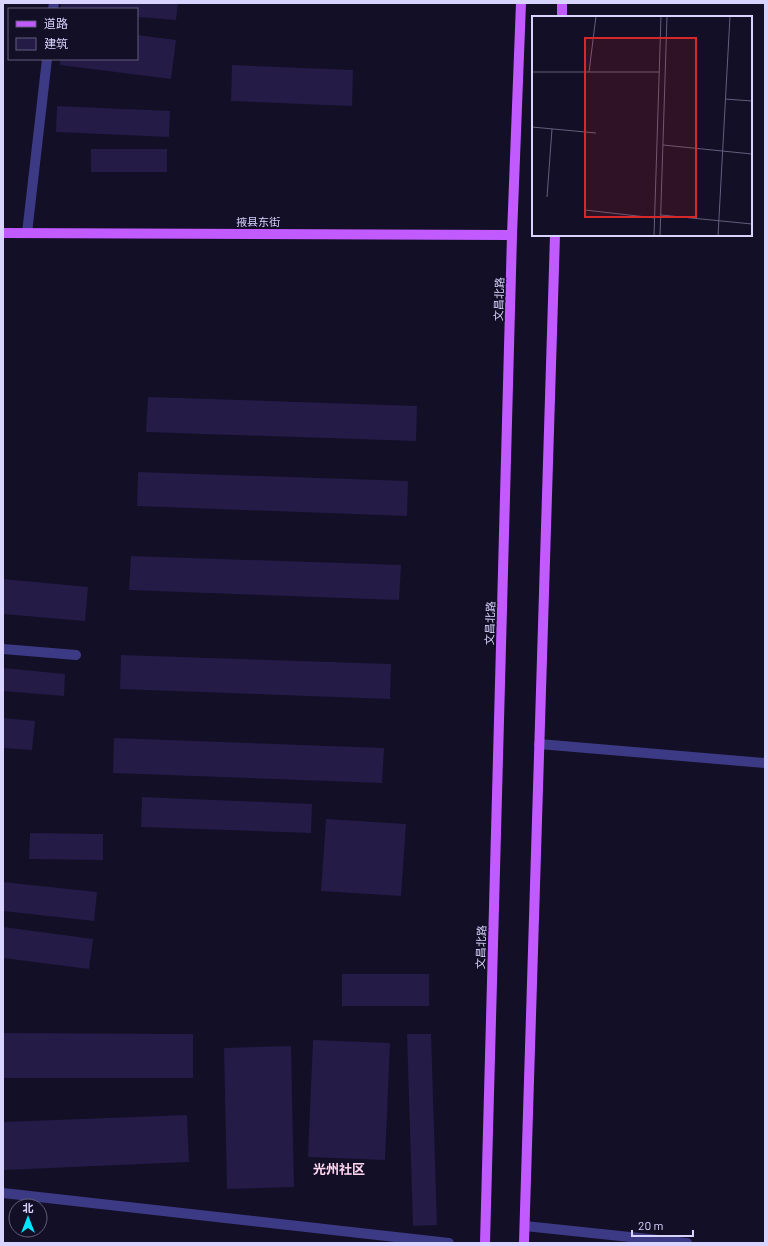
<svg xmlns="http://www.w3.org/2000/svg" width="768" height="1246" font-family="Barlow,'Noto Sans SC',sans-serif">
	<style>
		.building { fill: #241b47 }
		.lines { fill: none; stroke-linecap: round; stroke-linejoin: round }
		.minor { stroke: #3d3a85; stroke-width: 10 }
		.major { stroke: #c25bff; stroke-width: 10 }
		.labels { text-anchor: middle; stroke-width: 3.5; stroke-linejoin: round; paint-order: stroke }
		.street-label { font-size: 11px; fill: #d9d4ff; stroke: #130f26 }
		.quarter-label { font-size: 13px; font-weight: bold; fill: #ffd6f0; stroke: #130f26 }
		.inset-road { fill: none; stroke: #625e7d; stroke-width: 1 }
		.view { fill: #d62828; fill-opacity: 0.15; stroke: #d62828; stroke-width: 2 }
		.inset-edge { fill: none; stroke: #d9d4ff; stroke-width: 2 }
	</style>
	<rect width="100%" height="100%" fill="#130f26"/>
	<path class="building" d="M61,3H178L176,20L137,17V9H61Z
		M137,35L176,40L171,79L60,65V59H137Z
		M232,65L353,70L352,106L231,101Z
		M57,106L170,111L169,137L56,132Z
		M91,149H167V172H91Z
		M148,397L417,406L416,441L146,432Z
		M138,472L408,481L407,516L137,506Z
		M131,556L401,565L399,600L129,590Z
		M3,579L88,587L85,621L3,614Z
		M121,655L391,664L390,699L120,689Z
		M3,668L65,674L64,696L3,691Z
		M3,718L35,721L32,750L3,748Z
		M114,738L384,748L382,783L113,773Z
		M142,797L312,804L311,833L141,827Z
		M326,819L406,824L401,896L321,891Z
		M30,833L103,834V860L29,859Z
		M3,882L97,892L94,921L3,911Z
		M3,927L93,939L89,969L3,958Z
		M342,974H429V1006H342Z
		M3,1033L193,1034V1078H3Z
		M407,1034H431L437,1225L413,1226Z
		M313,1040L390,1043L385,1160L308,1157Z
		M291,1046L294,1187L227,1189L224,1048Z
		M187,1115L189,1162L4,1170L3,1122Z"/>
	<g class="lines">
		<path class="minor" d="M53,9L54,3
			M27,233L47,59
			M3,649L76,655
			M539,744L765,763
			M3,1193L449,1243
			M525,1226L687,1243"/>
		<path class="major" d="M562,17V3
			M3,233L512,235
			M485,1243L512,235L521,3
			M524,1243L555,235"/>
	</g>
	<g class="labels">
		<g class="street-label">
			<text x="258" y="226">掖县东街</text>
			<text transform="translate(499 299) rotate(-88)" y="4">文昌北路</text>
			<text transform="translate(490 623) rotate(-88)" y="4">文昌北路</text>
			<text transform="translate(481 947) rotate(-88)" y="4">文昌北路</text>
		</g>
		<g class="quarter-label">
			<text x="339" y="1174">光州社区</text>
		</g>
	</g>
	<g transform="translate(532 16)">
		<rect width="220" height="220" fill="#130f26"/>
		<path class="inset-road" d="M0,56H127M57,56L64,0M193,83L220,85M0,111L64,117M131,129L220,138M15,181L20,113M53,194L123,202M129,199L220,208M122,220L129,0M128,220L135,0M186,220L198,0"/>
		<path class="view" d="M53,22H164V201H53Z"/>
		<rect width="220" height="220" class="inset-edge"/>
	</g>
	<rect width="768" height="1246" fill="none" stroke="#d9d4ff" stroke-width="8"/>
	<rect x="8" y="8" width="130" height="52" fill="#130f26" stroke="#625e7d"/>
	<rect x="16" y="21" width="20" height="6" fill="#c25bff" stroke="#625e7d"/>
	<text x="44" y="28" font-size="12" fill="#d9d4ff">道路</text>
	<rect x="16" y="38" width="20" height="12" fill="#241b47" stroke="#625e7d"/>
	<text x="44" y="48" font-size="12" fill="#d9d4ff">建筑</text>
	<g transform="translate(28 1218)"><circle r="19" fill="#130f26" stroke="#625e7d"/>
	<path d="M0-3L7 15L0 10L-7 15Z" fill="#00e5ff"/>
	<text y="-6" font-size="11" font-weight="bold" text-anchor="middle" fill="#d9d4ff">北</text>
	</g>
	<path d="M632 1230v6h61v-6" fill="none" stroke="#d9d4ff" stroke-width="2"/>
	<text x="638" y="1230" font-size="12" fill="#d9d4ff" stroke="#130f26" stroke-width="3" paint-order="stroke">20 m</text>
</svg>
